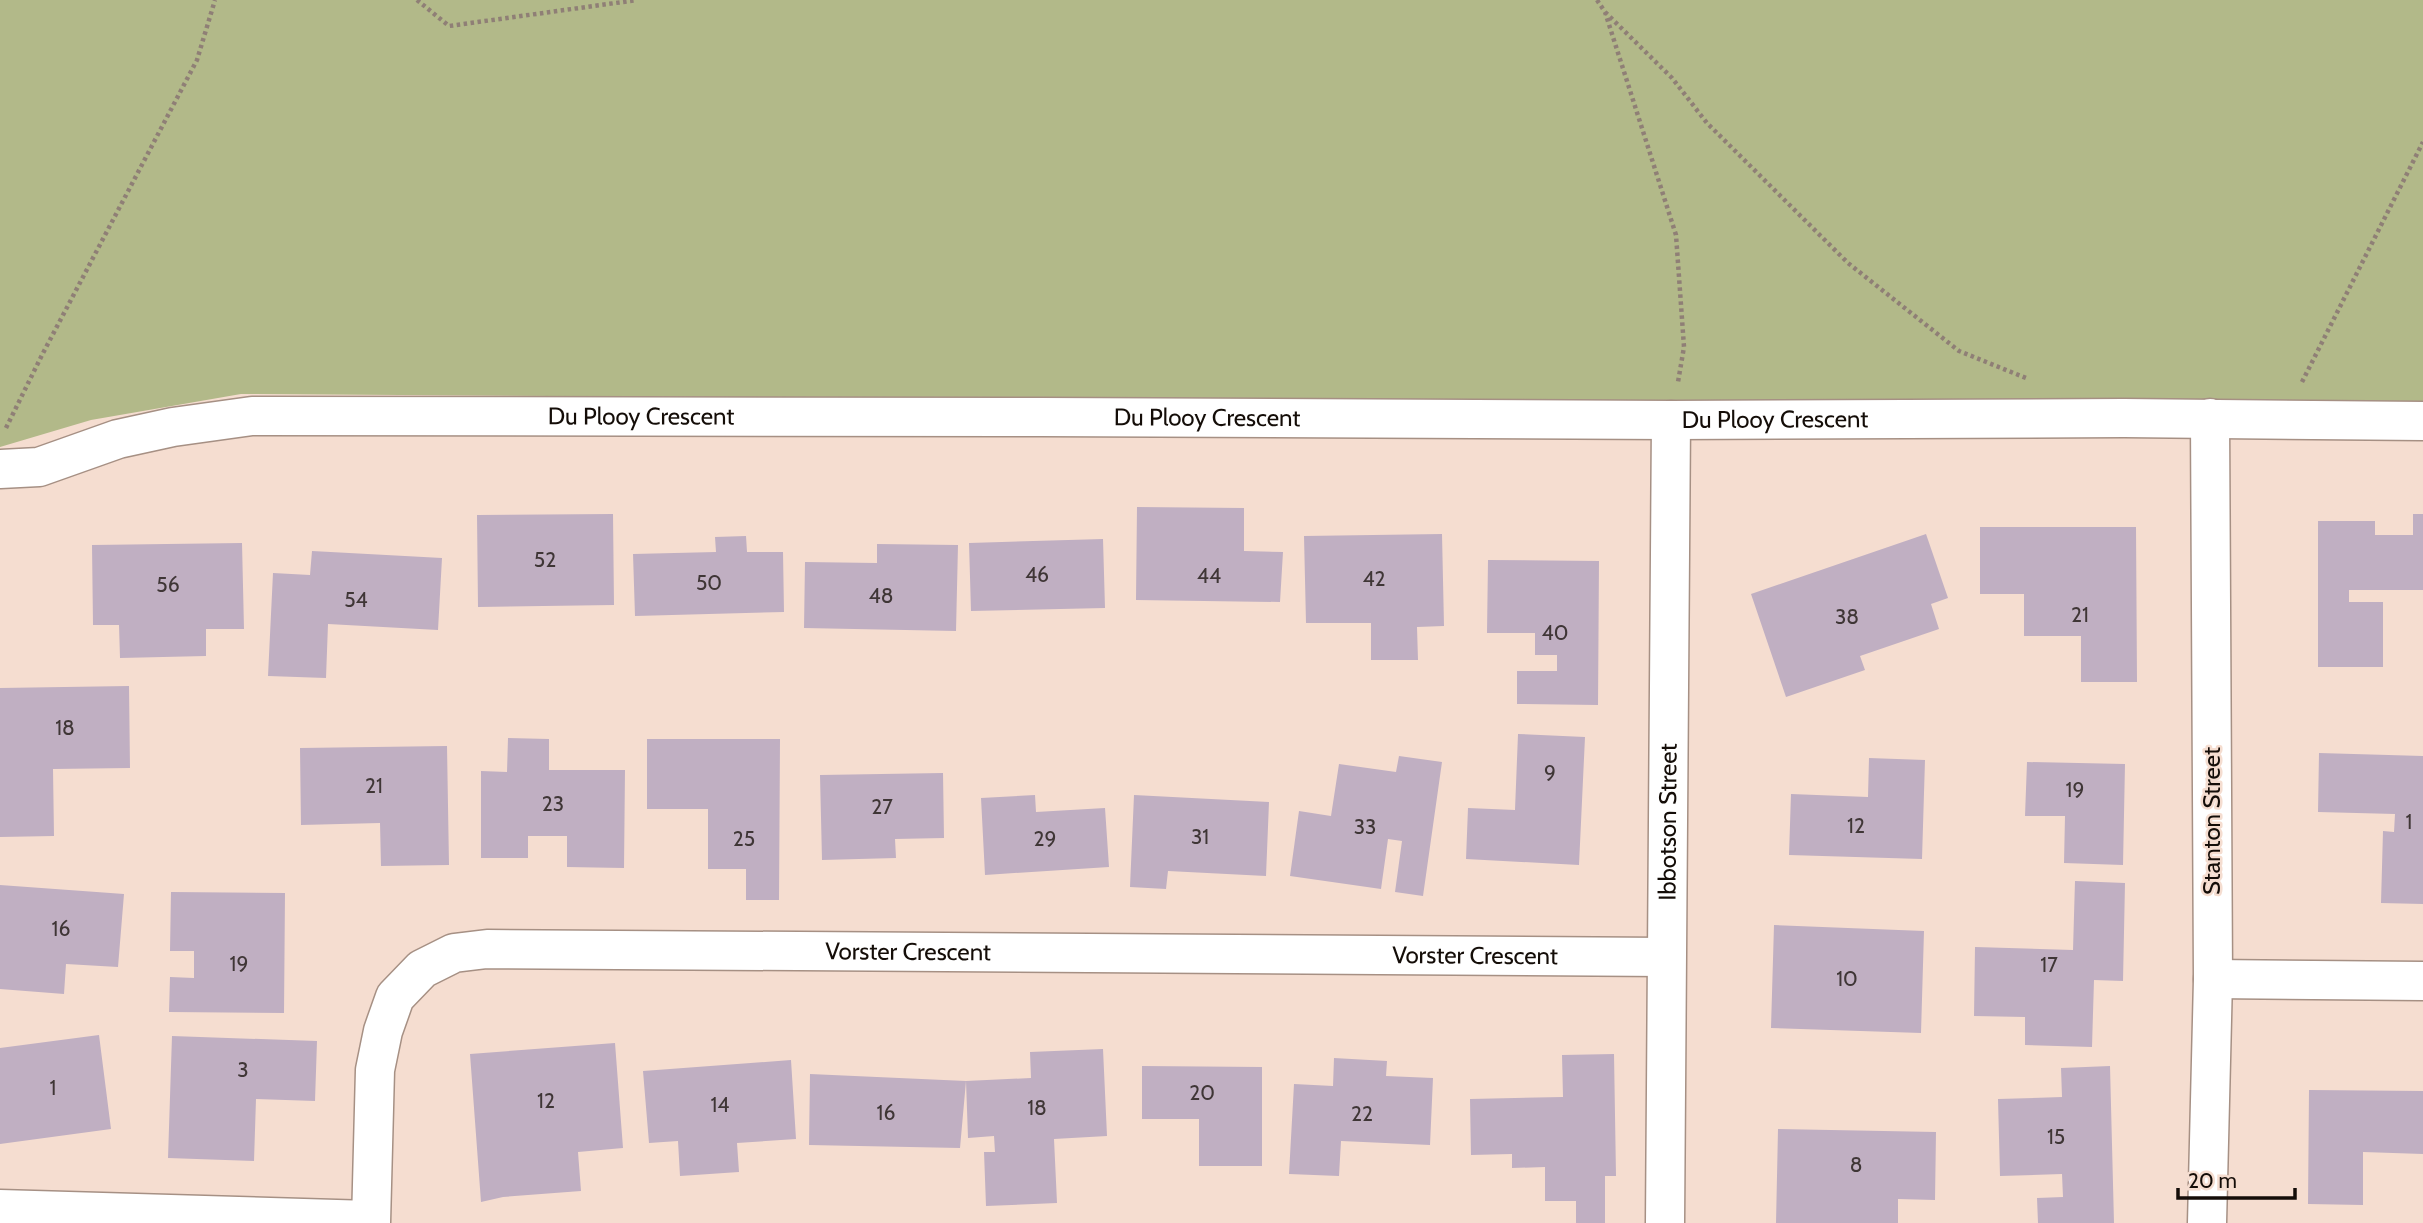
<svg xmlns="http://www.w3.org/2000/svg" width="2423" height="1223" font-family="Cabin,sans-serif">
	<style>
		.green { fill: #b2b989 }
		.building { fill: #c0afc2 }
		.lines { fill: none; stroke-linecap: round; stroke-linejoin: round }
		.minor-casing { stroke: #a69084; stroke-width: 41 }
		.path { stroke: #8f7f76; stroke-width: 4.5; stroke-dasharray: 3.5 3.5; stroke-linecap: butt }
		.minor { stroke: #fff; stroke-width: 38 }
		.labels { text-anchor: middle; stroke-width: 5; stroke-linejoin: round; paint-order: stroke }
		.number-label { font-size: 21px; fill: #3f3636 }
		.street-label { font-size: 24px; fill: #140d08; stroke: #f5ddd0 }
	</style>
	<rect width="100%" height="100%" fill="#f5ddd0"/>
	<path class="green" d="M0,0H2423V408L241,394L91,420L0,447Z"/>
	<path class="building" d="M1137,507L1244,508V551L1283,552L1280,602L1136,600Z
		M613,514L614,605L478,607L477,515Z
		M2413,514H2423V590H2349V602H2383V667H2318V521H2375V535H2413Z
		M1980,527H2136L2137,682H2081V636H2024V594H1980Z
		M1442,534L1444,626L1417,627L1418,660H1371V623H1306L1304,536Z
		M1926,534L1948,598L1931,604L1939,629L1860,656L1865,670L1786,697L1751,594Z
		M746,536L747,552H783L784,612L635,616L633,554L716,552L715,537Z
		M1103,539L1105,608L971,611L969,543Z
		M242,543L244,629H206V656L120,658L119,625H93L92,545Z
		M877,544L958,545L956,631L804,628L805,562L877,563Z
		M312,551L442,558L438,630L328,624L326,678L268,676L273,573L310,575Z
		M1488,560L1599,561L1598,705L1517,704V671H1557V655H1535V633H1487Z
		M129,686L130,768L53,769L54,836L0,837V688Z
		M1518,734L1585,737L1579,865L1466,859L1468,808L1515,810Z
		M508,738L549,739V770H625L624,868L567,867V836H528V858H481V771L507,772Z
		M647,739H780L779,900H746V869H708V809H647Z
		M447,746L449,865L381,866L380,823L301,825L300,748Z
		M2319,753L2423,756V904L2381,903L2383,831L2394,832L2395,814L2318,812Z
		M1399,756L1442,762L1423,896L1395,892L1402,841L1388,839L1381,889L1290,876L1299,811L1331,816L1339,764L1396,772Z
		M1869,758L1925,760L1922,859L1789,855L1791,794L1868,797Z
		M2027,762L2125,764L2123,865L2064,863L2065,816H2025Z
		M943,773L944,838L895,839L896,858L822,860L820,775Z
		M1035,795L1036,812L1105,808L1109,867L985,875L981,798Z
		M1134,795L1269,802L1266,876L1168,871L1166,889L1130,887Z
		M2075,881L2125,883L2123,981L2094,980L2092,1047L2025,1045V1017L1974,1016L1975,947L2073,950Z
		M0,885L124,894L118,967L66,964L64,994L0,989Z
		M171,892L285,893L284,1013L169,1012L170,977L194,978V951H170Z
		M1774,925L1924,931L1921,1033L1771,1028Z
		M99,1035L111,1129L0,1144V1048Z
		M172,1036L317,1041L315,1101L256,1099L254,1161L168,1158Z
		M615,1043L623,1148L578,1152L581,1191L503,1197L481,1202L470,1054Z
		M1103,1049L1107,1136L1054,1139L1057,1203L986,1206L984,1152H995L994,1136L968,1138L966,1081L1031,1078L1030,1052Z
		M1614,1054L1616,1176H1605V1223H1576V1201H1545V1167L1512,1168V1154L1471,1155L1470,1099L1563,1097L1562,1055Z
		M1334,1058L1387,1061L1386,1076L1433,1078L1430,1145L1341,1141L1339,1176L1289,1174L1294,1084L1333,1086Z
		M791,1060L796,1139L737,1143L739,1172L680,1176L678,1141L649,1143L643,1071Z
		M1142,1066L1262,1067V1166H1199V1119H1142Z
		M2110,1066L2114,1223H2038L2037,1198L2063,1197L2062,1174L2000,1176L1998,1099L2062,1097L2061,1068Z
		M810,1074L966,1081L960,1148L809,1145Z
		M2309,1090L2423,1091V1154L2363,1152V1205L2308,1204Z
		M1778,1129L1936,1132L1935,1200L1898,1199V1223H1776Z"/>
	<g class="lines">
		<g class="minor-casing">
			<g id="minor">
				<path id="s1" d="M0,469L39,467L118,439L173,427L252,416L1042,417L1671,420L2124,418L2423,421"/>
				<path d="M2213,979L2423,981"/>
				<path d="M0,1209L370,1220"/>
				<path id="s2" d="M371,1223L375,1070L383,1031L395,997L422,969L454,953L487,949L1666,957"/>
				<path id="s3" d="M1665,1223L1671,420"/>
				<path d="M2207,1223L2213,979L2210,418"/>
			</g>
		</g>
		<path class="path" d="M417,0L449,26L637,0
			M1597,0L1605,12L1676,235L1684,347L1678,382
			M1605,12L1672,78L1707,123L1848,263L1959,351L2026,378
			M2302,382L2423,142
			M6,428L42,355L197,60L215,0"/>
		<use href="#minor" class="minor"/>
	</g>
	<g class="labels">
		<g class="number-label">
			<text x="545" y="567">52</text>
			<text x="1037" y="582">46</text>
			<text x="1209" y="583">44</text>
			<text x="1374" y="586">42</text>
			<text x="709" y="590">50</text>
			<text x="168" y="592">56</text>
			<text x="881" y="603">48</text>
			<text x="356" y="607">54</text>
			<text x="2080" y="622">21</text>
			<text x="1847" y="624">38</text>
			<text x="1555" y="640">40</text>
			<text x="65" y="735">18</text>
			<text x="1550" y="780">9</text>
			<text x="374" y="793">21</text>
			<text x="2075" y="797">19</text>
			<text x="553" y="811">23</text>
			<text x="882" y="814">27</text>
			<text x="2409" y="829">1</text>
			<text x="1856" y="833">12</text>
			<text x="1365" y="834">33</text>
			<text x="1200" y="844">31</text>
			<text x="744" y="846">25</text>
			<text x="1045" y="846">29</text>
			<text x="61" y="936">16</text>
			<text x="239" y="971">19</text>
			<text x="2049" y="972">17</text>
			<text x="1847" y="986">10</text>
			<text x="243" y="1077">3</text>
			<text x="53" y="1095">1</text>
			<text x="1202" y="1100">20</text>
			<text x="546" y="1108">12</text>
			<text x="720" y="1112">14</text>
			<text x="1037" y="1115">18</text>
			<text x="886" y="1120">16</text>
			<text x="1362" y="1121">22</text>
			<text x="2056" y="1144">15</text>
			<text x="1856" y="1172">8</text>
		</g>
		<g class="street-label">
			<text dy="8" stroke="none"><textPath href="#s1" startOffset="648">Du Plooy Crescent</textPath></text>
			<text dy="8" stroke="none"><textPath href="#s1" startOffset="1214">Du Plooy Crescent</textPath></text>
			<text dy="8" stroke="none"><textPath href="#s1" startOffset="1782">Du Plooy Crescent</textPath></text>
			<text transform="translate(2212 821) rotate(-90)" y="8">Stanton Street</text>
			<text dy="8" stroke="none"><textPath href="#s3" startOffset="401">Ibbotson Street</textPath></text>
			<text dy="8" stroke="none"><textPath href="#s2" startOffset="758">Vorster Crescent</textPath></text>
			<text dy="8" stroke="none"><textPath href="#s2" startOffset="1325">Vorster Crescent</textPath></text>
		</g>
	</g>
	<path d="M2178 1188v10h117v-10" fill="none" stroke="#140d08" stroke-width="3.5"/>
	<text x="2188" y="1188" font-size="21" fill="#140d08" stroke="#f5ddd0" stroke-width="5" paint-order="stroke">20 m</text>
</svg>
